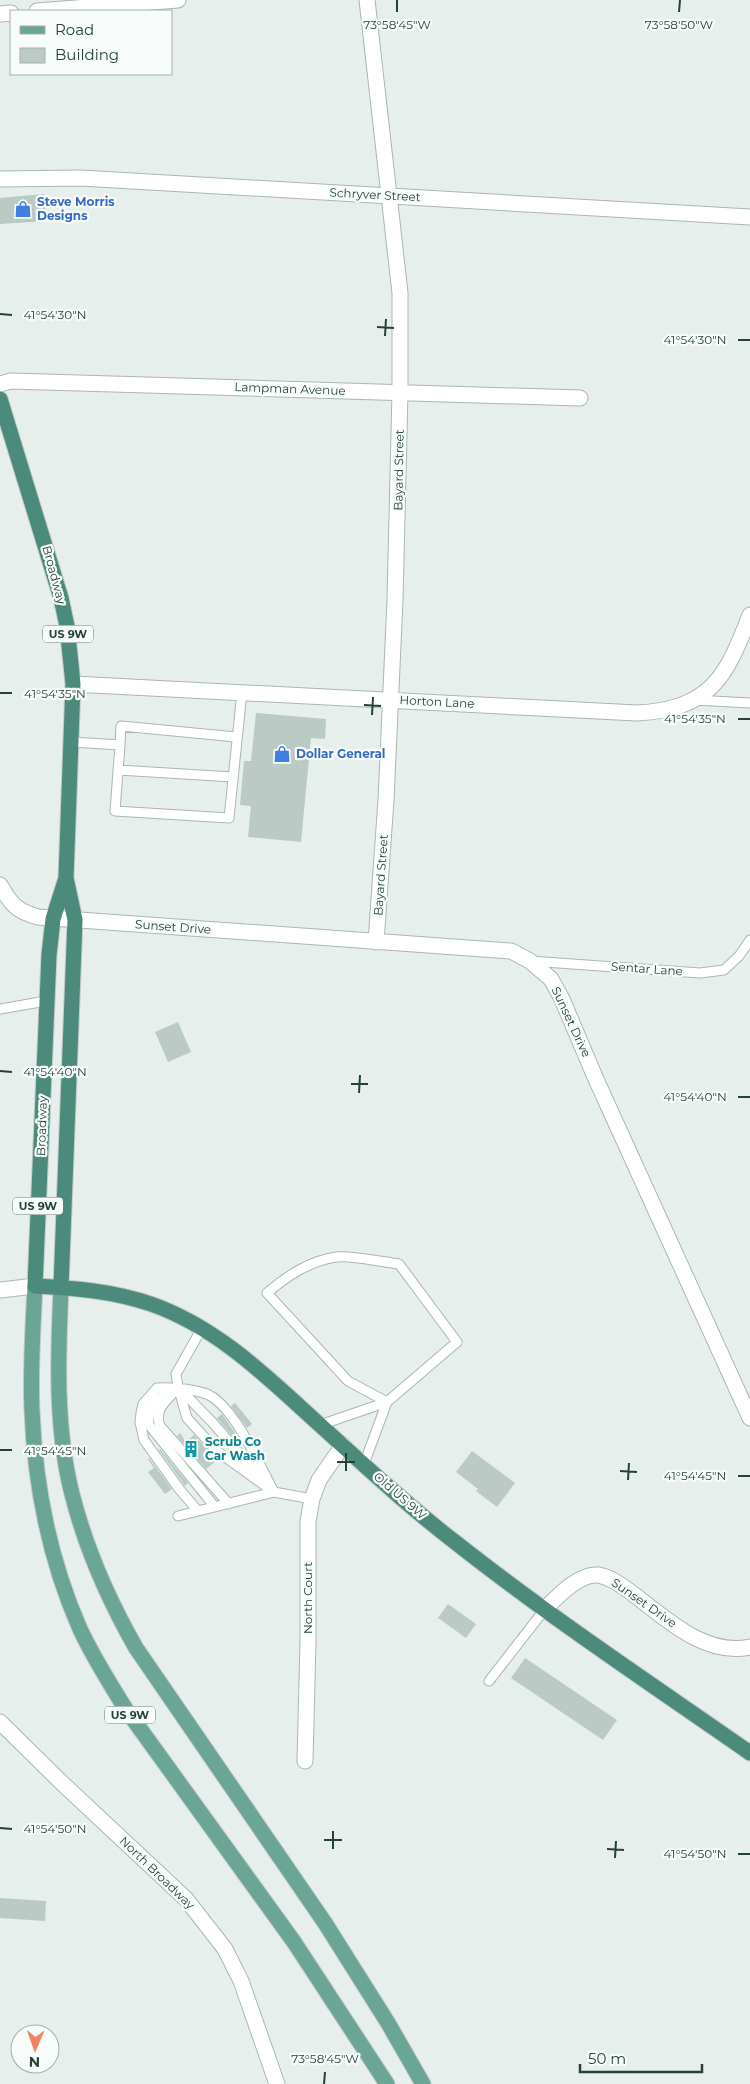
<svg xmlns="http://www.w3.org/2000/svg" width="750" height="2084" font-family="Montserrat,sans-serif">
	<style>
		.building { fill: #bbcac4 }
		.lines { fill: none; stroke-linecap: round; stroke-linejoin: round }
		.service-casing { stroke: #a8b8b2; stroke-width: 11 }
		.minor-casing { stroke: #a8b8b2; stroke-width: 17 }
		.primary-casing { stroke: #c2cac8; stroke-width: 17 }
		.trunk-casing { stroke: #c2cac8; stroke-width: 17 }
		.service { stroke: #fff; stroke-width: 9 }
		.minor { stroke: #fff; stroke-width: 15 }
		.primary { stroke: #6aa596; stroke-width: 15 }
		.trunk { stroke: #4c8a7c; stroke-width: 15 }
		.ticks { fill: none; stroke: #24423a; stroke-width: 2 }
		.labels { text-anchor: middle; stroke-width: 4.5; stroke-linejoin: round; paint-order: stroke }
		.shield { fill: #f7fbf9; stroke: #637a73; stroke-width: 1 }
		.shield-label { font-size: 11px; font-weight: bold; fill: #24423a }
		.street-label { font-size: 12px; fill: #24423a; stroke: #f7fbf9 }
		.shop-label { font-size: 12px; font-weight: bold; fill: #366cbe; stroke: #f7fbf9; text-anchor: start }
		.culture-label { font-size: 12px; font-weight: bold; fill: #0d838f; stroke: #f7fbf9; text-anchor: start }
		.ticks-label { font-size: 12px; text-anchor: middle; fill: #24423a; stroke: #f7fbf9; stroke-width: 4.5; stroke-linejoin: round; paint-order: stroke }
	</style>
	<rect width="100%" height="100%" fill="#e6efeb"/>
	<path class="building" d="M44,194L46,221L0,224V198Z
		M256,713L326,719L325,739L311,738L301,842L248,837L251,806L240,805L244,761H251Z
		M178,1022L191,1052L168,1062L155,1032Z
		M235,1403L252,1424L247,1428L231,1406Z
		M222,1414L237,1436L234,1438L217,1418Z
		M180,1433L186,1442L194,1435L217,1460L206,1469L177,1436Z
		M160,1449L188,1483L185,1486L159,1450Z
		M472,1451L515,1483L497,1507L476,1491L478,1489L456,1472Z
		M149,1458L172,1489L165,1494L148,1472L154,1468L148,1459Z
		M448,1604L476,1624L466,1638L438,1618Z
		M525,1658L617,1720L603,1740L511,1678Z
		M0,1898L46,1901L45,1921L0,1918Z"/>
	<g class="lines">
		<g class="service-casing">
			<path id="service" d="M695,700L750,703
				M72,742L120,745L115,811L229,818L242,692
				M120,745L121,726L236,737
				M118,770L233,777
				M530,961L700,973L724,970L739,956L750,940
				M0,1009L46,1001
				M202,1328L176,1374L178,1387L187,1418L217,1451L271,1490
				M176,1388C159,1397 147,1404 149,1425L215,1507
				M180,1389L212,1422L262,1479
				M175,1391C165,1402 154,1410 160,1426L229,1504
				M320,1425L387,1402L457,1342L399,1264C383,1262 350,1255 336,1257C309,1261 287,1276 267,1293L348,1381L387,1402
				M364,1464L387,1402
				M198,1511L180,1490L144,1440L140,1422L141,1413L143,1404L157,1388C172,1387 202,1389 214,1398C239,1417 259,1464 274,1492
				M178,1516L274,1492L312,1499
				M489,1681L545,1609"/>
		</g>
		<g class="minor-casing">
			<path id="minor" d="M367,0L400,293V392L395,600L386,800L376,942
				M37,11L178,0
				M0,14L11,13
				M0,179L81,178L750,217
				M0,384L11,381L580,398
				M73,684L637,713C710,709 726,678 750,615
				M0,885C11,904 16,911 38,917L511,951L530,961L551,979L562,999L595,1077L750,1418
				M0,1290L35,1286
				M545,1609C557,1597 579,1573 598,1575C611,1577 622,1586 632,1593C665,1618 705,1657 750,1647
				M0,1722L62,1783L186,1899L225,1949L241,1981L277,2084
				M305,1761L308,1641V1521L312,1499L319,1480L343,1445"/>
		</g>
		<g class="primary-casing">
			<path id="primary" d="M35,1286C33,1327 30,1370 32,1411C35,1485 50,1561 80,1629C93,1657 109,1682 125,1708L294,1942L387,2084
				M61,1287C58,1356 55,1427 72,1494C86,1549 108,1599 136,1648L325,1923L388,2023L423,2084"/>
		</g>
		<g class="trunk-casing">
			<path id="trunk" d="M0,399L61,598L67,626L73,684L66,878L75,920L61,1287
				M66,878L53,919L49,955L35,1286C75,1288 112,1291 151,1304C219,1328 268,1378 320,1425C364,1465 408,1506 455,1542C550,1617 651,1684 750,1753"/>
		</g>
		<use href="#service" class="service"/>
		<use href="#minor" class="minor"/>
		<use href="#primary" class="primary"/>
		<use href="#trunk" class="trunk"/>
	</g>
	<path class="ticks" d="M397,12V0M679,12L680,0M0,314L12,315M377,327L394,328M385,336L386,319M738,340H750M0,693H12M364,705L381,706M372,715L373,697M738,719H750M0,1071L12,1072M351,1084H368M359,1093L360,1075M738,1097H750M0,1450H12M337,1462H355M346,1471V1453M620,1471L637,1472M738,1476H750M628,1480L629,1463M0,1828L12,1829M324,1840H342M333,1849V1831M607,1849L624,1850M738,1854H750M615,1858L616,1841M324,2084L325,2072"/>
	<defs>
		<g id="shop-bare" transform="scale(1.35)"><path d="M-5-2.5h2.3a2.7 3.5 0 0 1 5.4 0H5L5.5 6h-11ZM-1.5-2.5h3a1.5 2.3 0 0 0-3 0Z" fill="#3f7fe0" stroke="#f7fbf9" stroke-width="2.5" paint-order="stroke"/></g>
		<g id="building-bare" transform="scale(1.35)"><path d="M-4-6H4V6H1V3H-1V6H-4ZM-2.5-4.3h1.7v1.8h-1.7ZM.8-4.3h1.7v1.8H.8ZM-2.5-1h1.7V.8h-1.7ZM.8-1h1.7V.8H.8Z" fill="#0f9aa8" stroke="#f7fbf9" stroke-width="2.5" paint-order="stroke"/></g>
	</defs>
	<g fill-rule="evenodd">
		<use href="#shop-bare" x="23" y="209"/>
		<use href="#shop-bare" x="282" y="754"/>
		<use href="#building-bare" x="191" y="1449"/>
	</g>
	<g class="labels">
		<g class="shield">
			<rect x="43" y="625.5" width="50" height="17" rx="4"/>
			<rect x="13" y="1197.5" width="50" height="17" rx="4"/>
			<rect x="105" y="1706.5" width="50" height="17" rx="4"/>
		</g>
		<g class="shield-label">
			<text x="68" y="638">US 9W</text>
			<text x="38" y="1210">US 9W</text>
			<text x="130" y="1719">US 9W</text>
		</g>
		<g class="street-label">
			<text transform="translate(375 195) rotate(3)" y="4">Schryver Street</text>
			<text transform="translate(290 389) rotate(2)" y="4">Lampman Avenue</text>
			<text transform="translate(399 470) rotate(-89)" y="4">Bayard Street</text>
			<text transform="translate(54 575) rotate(75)" y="4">Broadway</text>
			<text transform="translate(437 702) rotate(3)" y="4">Horton Lane</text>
			<text transform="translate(381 875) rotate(-86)" y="4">Bayard Street</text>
			<text transform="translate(173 927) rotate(4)" y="4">Sunset Drive</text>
			<text transform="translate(647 969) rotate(4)" y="4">Sentar Lane</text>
			<text transform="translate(571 1022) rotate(65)" y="4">Sunset Drive</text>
			<text transform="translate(42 1126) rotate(-88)" y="4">Broadway</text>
			<text transform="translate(400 1496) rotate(41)" y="4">Old US 9W</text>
			<text transform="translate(308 1598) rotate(-90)" y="4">North Court</text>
			<text transform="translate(644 1603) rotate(35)" y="4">Sunset Drive</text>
			<text transform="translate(157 1873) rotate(44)" y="4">North Broadway</text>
		</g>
		<g class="shop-label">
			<text x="37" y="206">Steve Morris<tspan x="37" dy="14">Designs</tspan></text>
			<text x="296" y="758">Dollar General</text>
		</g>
		<g class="culture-label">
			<text x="205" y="1446">Scrub Co<tspan x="205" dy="14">Car Wash</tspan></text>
		</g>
	</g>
	<g class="ticks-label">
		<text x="397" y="29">73°58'45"W</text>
		<text x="679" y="29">73°58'50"W</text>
		<text x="55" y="319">41°54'30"N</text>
		<text x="695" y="344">41°54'30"N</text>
		<text x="55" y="698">41°54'35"N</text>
		<text x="695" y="723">41°54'35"N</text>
		<text x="55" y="1076">41°54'40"N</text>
		<text x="695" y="1101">41°54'40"N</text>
		<text x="55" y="1455">41°54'45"N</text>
		<text x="695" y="1480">41°54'45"N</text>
		<text x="55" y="1833">41°54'50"N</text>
		<text x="695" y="1858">41°54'50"N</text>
		<text x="325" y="2063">73°58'45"W</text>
	</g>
	<rect x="10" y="10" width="162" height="65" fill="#f7fbf9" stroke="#a3b1ad"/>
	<rect x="20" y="26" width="25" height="8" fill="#6aa596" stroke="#a3b1ad"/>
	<text x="55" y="35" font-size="15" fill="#24423a">Road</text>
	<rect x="20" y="48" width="25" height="15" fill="#bbcac4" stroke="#a3b1ad"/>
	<text x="55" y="60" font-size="15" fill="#24423a">Building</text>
	<g transform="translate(35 2049) rotate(182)"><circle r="24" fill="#f7fbf9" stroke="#a3b1ad"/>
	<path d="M0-4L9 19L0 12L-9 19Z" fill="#f4845f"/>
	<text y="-8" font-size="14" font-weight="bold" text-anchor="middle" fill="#24423a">N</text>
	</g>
	<path d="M580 2064v8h122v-8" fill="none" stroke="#24423a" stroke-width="2.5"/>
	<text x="588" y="2064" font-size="15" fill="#24423a" stroke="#f7fbf9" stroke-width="4" paint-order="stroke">50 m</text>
</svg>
